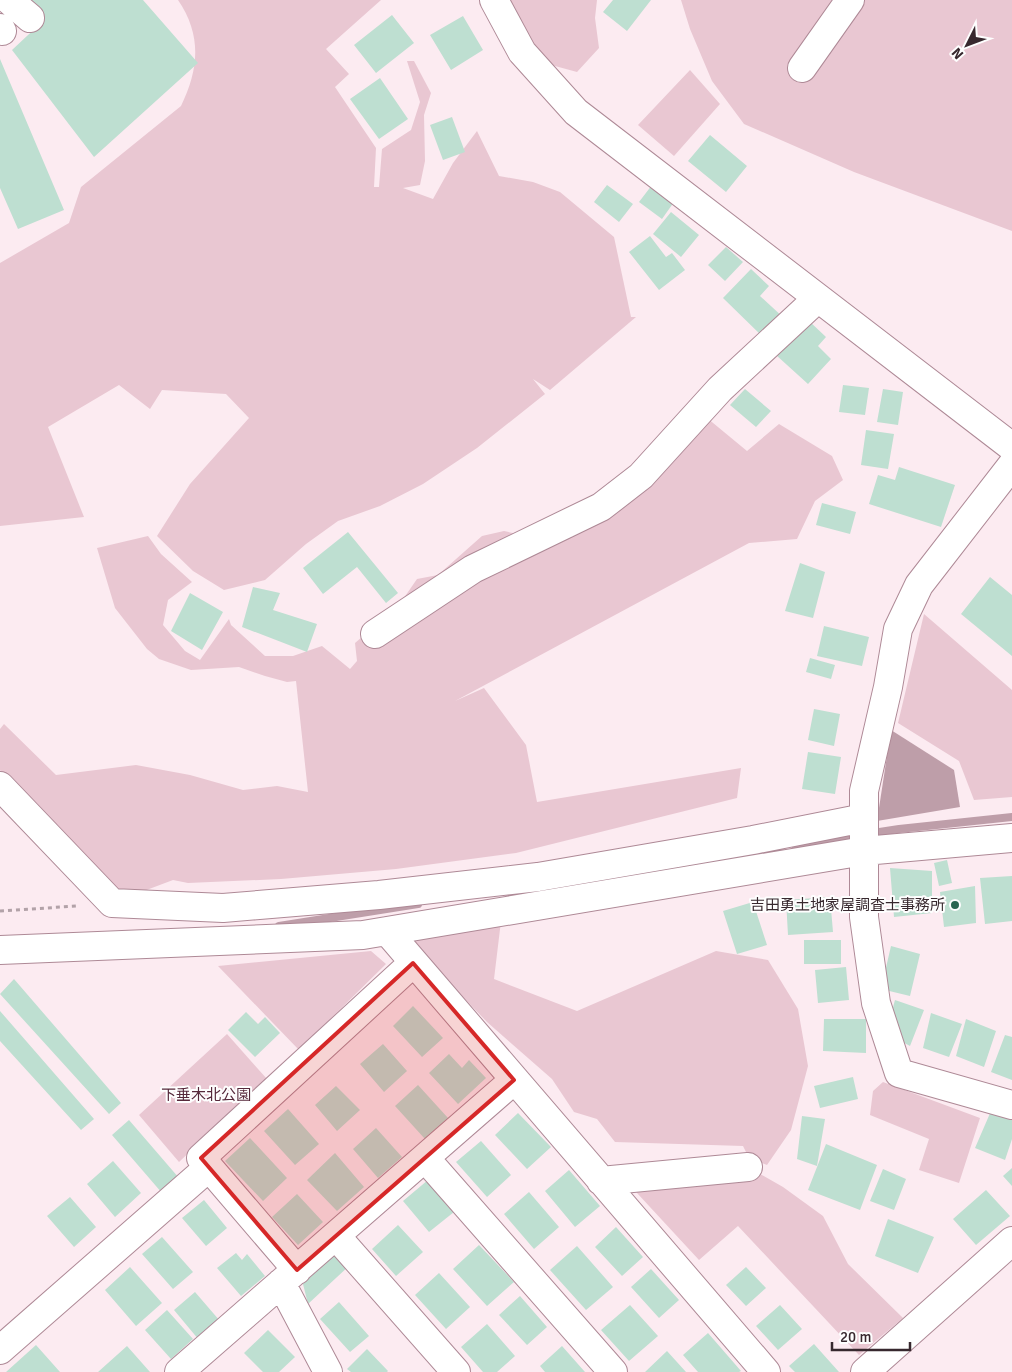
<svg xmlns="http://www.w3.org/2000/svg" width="1012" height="1372" font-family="Signika,'Noto Sans JP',sans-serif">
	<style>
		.green { fill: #e9c7d2 }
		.water { fill: #be9ea9 }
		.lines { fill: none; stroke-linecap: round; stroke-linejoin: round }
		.stream { stroke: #be9ea9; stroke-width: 8 }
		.building { fill: #bedfd1 }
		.minor-casing { stroke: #ae8996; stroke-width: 30 }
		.path { stroke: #b2a2a8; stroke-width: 3; stroke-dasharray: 4 4; stroke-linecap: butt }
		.minor { stroke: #fff; stroke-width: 28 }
		.marked { fill: #d62828; fill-opacity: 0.2; stroke: #d62828; stroke-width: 4; stroke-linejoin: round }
		.poi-dot { fill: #296550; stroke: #fefefe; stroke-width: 2 }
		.labels { text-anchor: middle; stroke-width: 4; stroke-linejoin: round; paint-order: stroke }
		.poi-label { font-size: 15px; fill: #37282e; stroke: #fefefe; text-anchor: end }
		.park-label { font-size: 15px; fill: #56293b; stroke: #fefefe }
	</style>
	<rect width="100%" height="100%" fill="#fcebf1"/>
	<path class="green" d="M178,0H381L326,49L349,74L335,87L376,148L374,187H379L382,149L411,130L420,102L407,61H414L431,93L424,115L425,161L420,185L403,188L433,199L453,163L477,131L499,176L533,182L560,192L614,237L631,317H636L550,390L533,379L545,394L477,448L423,484L380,506L338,521L306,544L265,580L224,590L193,571L157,536L190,484L249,418L226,394L162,390L150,409L119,385L48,427L84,517L0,526V263L69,223L81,187L181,106C199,69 202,35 178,0Z
		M498,0H597L595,18L599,48L577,72L544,63Z
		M681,0H1012V231L854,172L744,124L712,81L690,29Z
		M690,70L720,104L674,156L638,125Z
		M701,413L747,451L779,424L832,456L843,480L815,501L797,539L749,543L455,701L484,688L526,745L537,802L741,768L737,798L516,853L396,869L281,879L188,883L173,880L112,903L19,806L0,770V729L4,724L56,775L136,765L190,775L243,790L277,786L308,792L296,681L287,682L265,676L239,667L191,670L159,659L147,649L115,608L97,548L148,536L161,554L192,582L168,600L163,625L185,651L200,660L229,619L231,625L265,656H293L322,646L350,669L357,661L355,643L399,605L417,579L438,575L482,536L504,531L540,539Z
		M924,614L1012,690V797L974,800L959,761L898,723Z
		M501,921L494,979L577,1011L716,951L768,960L798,1009L808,1066L791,1130L767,1165L749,1158L743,1146L615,1142L597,1119L574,1112L552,1079L487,1022L406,938Z
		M371,951L386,964L299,1050L218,966Z
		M227,1034L267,1079L179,1162L139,1115Z
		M883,1082L980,1118L959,1183L919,1170L929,1139L870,1115L873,1091Z
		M748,1167L783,1187L823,1216L848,1264L903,1318L859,1355L738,1226L699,1260L625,1180Z"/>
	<path class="water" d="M891,730L954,770L960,807L877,821Z"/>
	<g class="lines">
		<path class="stream" d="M795,845L899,829L1012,817
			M279,926L418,904"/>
	</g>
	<path class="building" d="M26,0H143L198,63L94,157L12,50L43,21Z
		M613,0H651L627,31L603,12Z
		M392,15L414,43L376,73L354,45Z
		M463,16L483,50L451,70L430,35Z
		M0,59L64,210L18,229L0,188Z
		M380,78L408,119L379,139L350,99Z
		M452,117L465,152L443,160L430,125Z
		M710,135L747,166L726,192L688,161Z
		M607,185L633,204L619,222L594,202Z
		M652,185L674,202L662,219L639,202Z
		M671,212L699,235L681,257L653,234Z
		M650,236L666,257L672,253L685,270L659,290L629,252Z
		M726,247L743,262L725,281L708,265Z
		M751,269L769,286L760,296L785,319L765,339L723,298Z
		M808,320L826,337L818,346L831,359L808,384L776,355Z
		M843,385L869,388L865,415L839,412Z
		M745,389L771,411L756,427L730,405Z
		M883,389L903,392L898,425L877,422Z
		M866,430L894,434L888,469L861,465Z
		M899,467L955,485L941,527L869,504L878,475L895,480Z
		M822,503L856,512L850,534L816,525Z
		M348,532L398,593L386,603L357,567L323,594L303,568Z
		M800,563L825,572L813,618L785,611Z
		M990,577L1012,595V656L961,614Z
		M253,587L280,593L273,610L317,624L307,652L242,627Z
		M190,593L223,612L202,650L171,631Z
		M824,626L869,637L862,666L817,656Z
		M810,658L835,665L831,679L806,672Z
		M814,709L840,714L834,746L808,740Z
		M808,752L841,757L835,794L802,789Z
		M947,860L952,883L939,886L934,863Z
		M890,868L932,871V913L894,917Z
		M1012,876V921L985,924L980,878Z
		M975,886L976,923L944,927L940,892Z
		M830,897L833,932L788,935L786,900Z
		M753,902L767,945L737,954L723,911Z
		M804,940H841V964H804Z
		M891,946L920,954L910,996L881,989Z
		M846,967L849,1000L818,1003L815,970Z
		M14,979L121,1103L109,1114L0,994Z
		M895,1000L924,1010L910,1046L886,1033Z
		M413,1006L443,1038L422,1057L393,1026Z
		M0,1011L94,1119L81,1130L0,1041Z
		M246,1012L258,1024L265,1017L280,1033L255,1057L228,1030Z
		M931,1013L962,1024L949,1057L923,1048Z
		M824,1019H866V1053L823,1051Z
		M966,1019L996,1031L984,1067L956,1056Z
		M1005,1035L1012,1037V1080L991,1072Z
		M383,1044L407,1071L384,1092L360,1064Z
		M449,1054L462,1068L469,1060L486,1078L458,1104L429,1073Z
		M853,1077L858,1099L820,1108L814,1086Z
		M418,1085L448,1118L425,1139L395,1106Z
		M336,1086L360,1110L337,1131L315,1105Z
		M288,1109L319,1144L295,1165L264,1131Z
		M991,1111L1012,1117V1139L1005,1160L975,1148Z
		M518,1113L551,1147L527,1169L495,1135Z
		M802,1116L825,1119L817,1166L797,1159Z
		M129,1120L179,1178L162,1193L112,1135Z
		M376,1128L402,1157L378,1178L353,1149Z
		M250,1138L287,1178L263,1201L225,1161Z
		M481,1141L511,1175L487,1197L456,1162Z
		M826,1144L877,1165L860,1210L808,1190Z
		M335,1153L364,1187L337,1211L307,1180Z
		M113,1161L141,1193L115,1217L87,1184Z
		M1012,1168V1186L1003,1176Z
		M883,1169L906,1179L894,1210L870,1201Z
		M569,1170L600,1206L575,1227L545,1191Z
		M428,1180L454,1212L429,1232L403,1201Z
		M986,1190L1010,1216L976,1245L953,1219Z
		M529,1192L559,1227L534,1249L504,1214Z
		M297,1194L323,1222L298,1245L272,1217Z
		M70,1197L96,1227L74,1247L47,1216Z
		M204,1200L227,1228L206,1246L182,1218Z
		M888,1219L934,1237L918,1273L875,1256Z
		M398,1225L423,1252L396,1276L372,1249Z
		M616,1227L643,1257L622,1276L595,1247Z
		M162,1237L193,1272L173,1289L142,1254Z
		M479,1245L514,1282L487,1306L453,1269Z
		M577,1246L613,1287L586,1310L550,1270Z
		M236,1253L242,1260L247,1254L265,1276L241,1296L217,1268Z
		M336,1256L350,1265L308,1304L303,1284L310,1271L325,1257Z
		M130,1267L162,1303L136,1326L105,1290Z
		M746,1267L766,1288L746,1306L726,1285Z
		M651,1269L679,1300L659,1318L631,1287Z
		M439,1273L470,1307L446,1329L415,1295Z
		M195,1292L220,1321L199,1340L174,1310Z
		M520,1296L547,1327L527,1345L499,1315Z
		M339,1302L369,1336L350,1352L320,1319Z
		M630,1305L658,1336L629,1361L601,1330Z
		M780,1305L802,1329L778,1350L756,1326Z
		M167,1310L193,1339L171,1359L145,1330Z
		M487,1324L515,1356L497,1372H483L461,1347Z
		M268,1330L295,1357L279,1372H263L244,1353Z
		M708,1333L741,1371L739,1372H698L683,1355Z
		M814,1344L839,1372H795L789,1366Z
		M36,1345L60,1372H6Z
		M127,1346L150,1372H98Z
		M562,1346L585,1372H545L540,1366Z
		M367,1349L388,1371L387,1372H351L347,1369Z
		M667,1351L686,1372H645Z"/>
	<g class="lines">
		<g class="minor-casing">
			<path id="minor" d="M9,0L30,18
				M494,0L522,52L576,112L1012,447
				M0,28L2,31
				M802,68L850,0
				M1012,465L919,585L898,629L888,687L864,791V917L876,1003L899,1073L1012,1105
				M375,634L473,569L601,507L641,476L720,389L818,298
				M0,786L112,903L223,908L379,895L538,877L753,840L864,818
				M387,931L766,1372
				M0,950L363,935L864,851L1012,838
				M425,1158L613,1372
				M601,1181L748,1167
				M336,1236L456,1372
				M297,1270L201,1158L413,963
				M281,1283L328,1372
				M0,1350L209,1167
				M179,1372L514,1080
				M865,1372L1012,1241"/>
		</g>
		<path class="path" d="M0,911L77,906"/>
		<use href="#minor" class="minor"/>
	</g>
	<path class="marked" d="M413,963L514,1080L297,1270L201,1158Z"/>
	<circle class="poi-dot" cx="955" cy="905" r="5"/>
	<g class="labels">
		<g class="poi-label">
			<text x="945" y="910">吉田勇土地家屋調査士事務所</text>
		</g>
		<g class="park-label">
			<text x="206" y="1100">下垂木北公園</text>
		</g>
	</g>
	<g transform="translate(967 45) rotate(228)" stroke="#fefefe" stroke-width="4" paint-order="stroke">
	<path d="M0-4L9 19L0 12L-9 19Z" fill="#37282e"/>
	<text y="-8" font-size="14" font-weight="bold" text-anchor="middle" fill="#37282e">N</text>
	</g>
	<path d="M832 1342v8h78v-8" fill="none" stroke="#37282e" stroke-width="2.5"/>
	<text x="840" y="1342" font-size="15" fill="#37282e" stroke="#fefefe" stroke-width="4" paint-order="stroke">20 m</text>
</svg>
